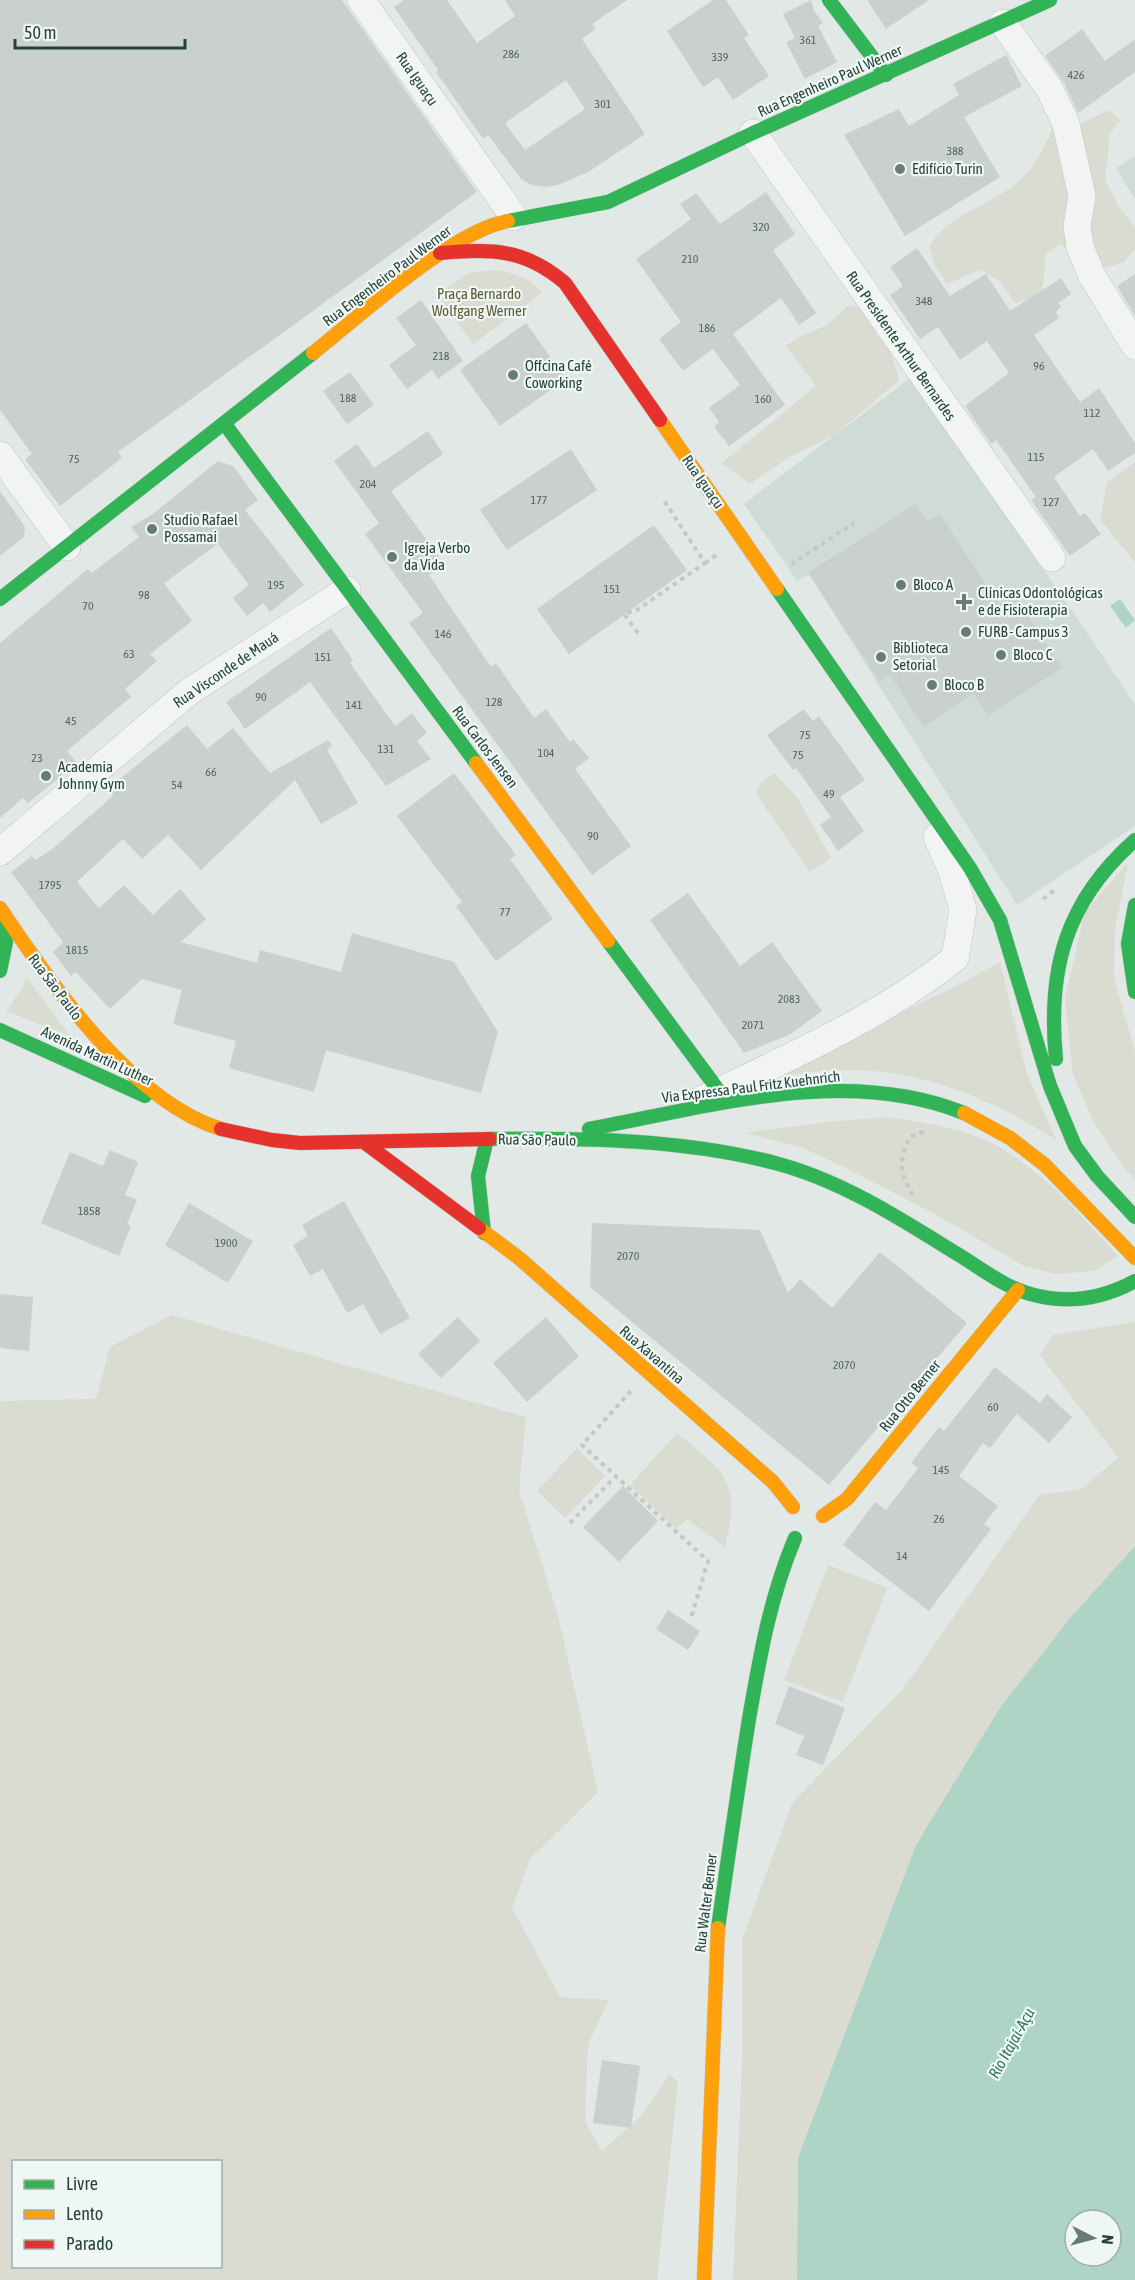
<svg xmlns="http://www.w3.org/2000/svg" width="1135" height="2280" font-family="'Asap Condensed',sans-serif">
	<style>
		.built { fill: #cfdbd7 }
		.green { fill: #dadbd1; fill-rule: evenodd }
		.water { fill: #aed4c6; fill-rule: evenodd }
		.building { fill: #cad0ce; fill-rule: evenodd }
		.lines { fill: none; stroke-linecap: round; stroke-linejoin: round }
		.street-casing { stroke: #c0c6c4; stroke-width: 28 }
		.fast-casing { stroke: #c0c6c4; stroke-width: 15 }
		.slow-casing { stroke: #c0c6c4; stroke-width: 15 }
		.jam-casing { stroke: #c0c6c4; stroke-width: 15 }
		.path { stroke: #c3c9c7; stroke-width: 4; stroke-dasharray: 4.5 4.5; stroke-linecap: butt }
		.street { stroke: #f2f4f4; stroke-width: 27 }
		.fast { stroke: #30b455; stroke-width: 14 }
		.slow { stroke: #ff9f0a; stroke-width: 14 }
		.jam { stroke: #e5322d; stroke-width: 14 }
		.poi-dot { fill: #687c77; stroke: #eff7f4; stroke-width: 2 }
		.labels { text-anchor: middle; stroke-width: 4.5; stroke-linejoin: round; paint-order: stroke }
		.number-label { font-size: 12px; fill: #506660 }
		.street-label { font-size: 15px; fill: #27423b; stroke: #eff7f4 }
		.poi-label { font-size: 15px; fill: #27423b; stroke: #eff7f4; text-anchor: start }
		.park-label { font-size: 15px; fill: #5f5a34; stroke: #eff7f4 }
		.water-label { font-size: 16px; font-style: italic; fill: #2f795e; stroke: #eff7f4 }
	</style>
	<rect width="100%" height="100%" fill="#e2e8e6"/>
	<path class="built" d="M1135,156V199L1116,168Z
		M913,376L1135,704V826L1017,905L809,574L797,581L744,504Z"/>
	<path class="green" d="M1060,109L1080,124L1109,110L1120,120L1110,134L1105,180L1119,207L1135,227V249L1124,262L1096,270L1060,244L1046,254L1042,294L1015,303L1000,281L980,270L947,284L935,266L929,247C951,210 994,206 1022,178C1042,159 1050,134 1060,109Z
		M494,270C515,273 529,277 542,293L473,344L437,295L469,273Z
		M849,305L857,307L870,319L876,334L891,352L899,380L835,435L791,456L750,484L722,463L816,386L786,346L799,337L827,325Z
		M1135,462V562L1100,520L1107,482Z
		M774,773L797,797L831,858L810,872L756,794L761,782Z
		M1128,863L1115,929L1114,978L1135,1052V1179L1124,1168L1093,1121L1073,1074L1065,999L1085,911Z
		M1000,962L1026,1071L1056,1140C993,1100 929,1072 854,1070C825,1069 794,1075 766,1078L964,982Z
		M26,976L70,1036L6,1011L23,987Z
		M888,1117C922,1122 974,1130 1003,1149C1048,1177 1082,1217 1118,1256L1094,1271L1055,1274L1024,1266L935,1214L842,1166L803,1148L746,1133L827,1122Z
		M172,1315L526,1417L519,1490L558,1616L598,1792L530,1859L512,1908L560,1997L609,2000L588,2044L585,2121L602,2151L642,2115L670,2074L678,2083L657,2280H0V1401L96,1399L110,1347ZM14,2162H220V2266H14Z
		M1135,1322V1546L1070,1618L798,2158L797,2280H733L742,2058V1940L792,1803L903,1689L1040,1494L1080,1490L1118,1458L1040,1355L1053,1335Z
		M677,1433C725,1473 742,1480 725,1547L687,1519L676,1529L630,1485Z
		M577,1448L605,1476L565,1518L537,1491Z
		M828,1565L887,1588L843,1702L784,1680Z"/>
	<path class="water" d="M1120,599L1135,620L1126,628L1110,606Z
		M1135,1546V2280H797L798,2158L916,1845L1000,1708L1070,1618ZM1075,2220H1111V2256H1075Z"/>
	<path class="building" d="M0,0H342L477,192L118,452L122,458L60,506L25,459L32,454L0,410Z
		M404,0H447L477,43L515,16L505,0H627L592,24L596,29L582,39L645,134L588,172L558,185L545,187L532,185L521,179L488,135L483,139L436,72L438,70L394,7ZM566,80L585,109L525,150L505,123Z
		M713,0H726L749,35L744,38L769,76L733,100L718,77L703,87L667,31Z
		M811,0L814,11L823,23L818,26L837,62L805,79L786,42L795,38L783,14Z
		M867,0H929L886,29Z
		M1082,29L1105,61L1135,39V72L1078,113L1064,83L1045,56Z
		M1006,55L1022,86L964,117L1000,177L905,236L844,135L899,109L909,126L959,95L953,84Z
		M766,192L795,234L773,250L816,313L799,325L781,298L733,334L785,405L729,446L714,427L719,422L709,408L740,385L713,349L683,371L659,339L681,322L636,259L691,219L680,204L696,193L720,224Z
		M917,248L950,296L986,274L1010,311L1061,278L1071,294L1058,303L1061,307L1056,312L1059,318L1034,335L1080,402L1099,388L1135,443V453L1108,471L1093,449L1054,477L1080,516L1085,513L1101,534L1070,556L1031,500L1036,497L996,440L991,444L965,406L1009,373L987,341L960,360L938,327L920,339L890,295L903,286L890,267Z
		M1135,274V316L1117,286Z
		M421,300L463,361L438,379L432,370L407,389L389,365L416,345L396,318Z
		M526,323L566,379L500,426L460,370Z
		M350,372L374,405L347,424L323,391Z
		M428,431L443,454L391,491L444,564L429,575L491,667L496,663L534,718L546,709L570,742L573,739L589,758L575,769L631,846L592,875L409,623L423,613L365,534L379,523L334,461L357,444L374,468Z
		M571,449L597,490L507,550L480,510Z
		M218,461L233,466L258,500L245,510L304,585L270,612L263,603L247,616L233,598L249,585L218,544L164,583L192,621L150,654L157,661L125,689L131,697L67,751L77,763L28,803L23,798L0,818V643L88,569L92,573L139,537L131,527L153,514Z
		M0,491L25,527L24,537L0,556Z
		M916,503L928,522L940,514L999,604L1014,594L1062,668L988,716L974,694L924,727L890,675L880,682L808,573Z
		M654,525L687,570L569,654L537,609Z
		M331,628L353,660L350,663L395,726L412,713L427,733L417,741L431,759L386,786L310,682L245,729L226,702Z
		M804,709L813,721L819,716L865,780L840,797L864,831L838,851L820,825L831,817L796,768L793,770L767,735Z
		M187,725L207,749L233,728L270,773L328,740L332,745L327,750L358,803L321,824L295,780L201,870L168,835L142,859L123,839L77,882L99,908L124,885L153,915L180,889L206,919L181,942L257,963L260,950L341,972L352,933L454,962L498,1032L481,1093L326,1050L314,1092L229,1068L236,1041L173,1024L182,990L142,979L110,1009L76,972L71,976L53,952L63,942L11,872L32,856L35,860L51,850L113,796L107,789Z
		M454,773L516,855L510,859L553,919L496,961L456,906L462,902L397,816Z
		M688,893L740,966L772,942L822,1011L789,1035L744,1053L650,920Z
		M110,1150L138,1162L125,1195L137,1200L127,1224L131,1226L119,1256L41,1223L70,1152L103,1166Z
		M344,1201L410,1318L380,1334L363,1304L347,1313L323,1269L310,1276L293,1245L308,1236L302,1225Z
		M189,1203L253,1241L228,1283L165,1245Z
		M592,1223L760,1230L788,1293L800,1279L832,1308L880,1252L967,1323L829,1485L590,1287Z
		M0,1294L33,1297L29,1351L0,1348Z
		M458,1317L480,1341L441,1378L418,1354Z
		M546,1317L579,1356L527,1402L493,1363Z
		M995,1367L1040,1403L1047,1394L1072,1417L1049,1443L1017,1414L990,1448L983,1443L959,1476L998,1506L984,1524L991,1529L929,1611L843,1545L875,1502L886,1510L918,1468L911,1463L939,1427L944,1431Z
		M623,1486L658,1521L619,1562L583,1527Z
		M668,1610L700,1631L688,1650L656,1629Z
		M789,1686L845,1708L823,1765L796,1755L804,1736L775,1724Z
		M602,2060L640,2066L631,2128L593,2123Z"/>
	<g class="lines">
		<g class="street-casing">
			<path id="street" d="M361,0L514,217
				M1003,23L1050,90L1066,124L1082,196L1077,226L1080,247L1092,276L1135,346
				M753,133L1052,558
				M0,455L67,547
				M0,852L190,691L347,590
				M701,1100C789,1057 878,1019 955,958L963,910L952,871L937,837"/>
		</g>
		<g class="fast-casing">
			<path id="fast" d="M829,0L886,75
				M508,221L608,202L753,133L1050,0
				M224,423L476,763
				M777,589L970,868L1000,920L1050,1086L1075,1146L1097,1176L1135,1217
				M0,599L313,353
				M1135,905L1128,944L1135,992
				M608,941L719,1091
				M0,971L6,942L1,914
				M0,1030L145,1096
				M1056,1059C1047,969 1066,901 1135,840
				M589,1129C709,1107 845,1065 964,1113
				M490,1139C585,1138 683,1139 775,1163C840,1180 898,1217 954,1252C980,1267 1004,1288 1034,1295C1069,1304 1104,1298 1135,1281
				M484,1233L478,1176L487,1139
				M718,1928C728,1858 738,1788 749,1719C760,1656 770,1597 795,1538"/>
		</g>
		<g class="slow-casing">
			<path id="slow" d="M313,353C360,316 452,231 508,221
				M660,420L777,589
				M476,763L608,941
				M0,908C50,983 132,1102 221,1129
				M964,1113L1010,1138L1045,1165L1135,1258
				M479,1228L519,1258L773,1482L793,1507
				M823,1516L847,1499L1018,1290
				M704,2280L718,1928"/>
		</g>
		<g class="jam-casing">
			<path id="jam" d="M440,253C491,249 524,248 565,283L660,420
				M221,1129L272,1140L300,1143L490,1139
				M365,1143L479,1228"/>
		</g>
		<path class="path" d="M705,563L719,553
			M794,565L793,563L854,523
			M638,633L624,614L637,610L705,563L663,499
			M1043,899L1056,889
			M913,1195C899,1172 898,1161 910,1137L926,1131
			M631,1391L582,1445L708,1561L691,1618
			M570,1523L616,1476"/>
		<use href="#street" class="street"/>
		<use href="#fast" class="fast"/>
		<use href="#slow" class="slow"/>
		<use href="#jam" class="jam"/>
	</g>
	<g class="poi-dot">
		<circle cx="900" cy="169" r="6"/>
		<circle cx="513" cy="375" r="6"/>
		<circle cx="152" cy="529" r="6"/>
		<circle cx="392" cy="557" r="6"/>
		<circle cx="901" cy="585" r="6"/>
		<path d="M961 593h6v6h6v6h-6v6h-6v-6h-6v-6h6z"/>
		<circle cx="966" cy="632" r="6"/>
		<circle cx="1001" cy="655" r="6"/>
		<circle cx="881" cy="657" r="6"/>
		<circle cx="932" cy="685" r="6"/>
		<circle cx="46" cy="776" r="6"/>
	</g>
	<g class="labels">
		<g class="number-label">
			<text x="808" y="44">361</text>
			<text x="511" y="58">286</text>
			<text x="720" y="61">339</text>
			<text x="1076" y="79">426</text>
			<text x="603" y="108">301</text>
			<text x="955" y="155">388</text>
			<text x="761" y="231">320</text>
			<text x="690" y="263">210</text>
			<text x="924" y="305">348</text>
			<text x="707" y="332">186</text>
			<text x="441" y="360">218</text>
			<text x="1039" y="370">96</text>
			<text x="348" y="402">188</text>
			<text x="763" y="403">160</text>
			<text x="1092" y="417">112</text>
			<text x="1036" y="461">115</text>
			<text x="74" y="463">75</text>
			<text x="368" y="488">204</text>
			<text x="539" y="504">177</text>
			<text x="1051" y="506">127</text>
			<text x="276" y="589">195</text>
			<text x="612" y="593">151</text>
			<text x="144" y="599">98</text>
			<text x="88" y="610">70</text>
			<text x="443" y="638">146</text>
			<text x="129" y="658">63</text>
			<text x="323" y="661">151</text>
			<text x="261" y="701">90</text>
			<text x="494" y="706">128</text>
			<text x="354" y="709">141</text>
			<text x="71" y="725">45</text>
			<text x="805" y="739">75</text>
			<text x="386" y="753">131</text>
			<text x="546" y="757">104</text>
			<text x="798" y="759">75</text>
			<text x="37" y="762">23</text>
			<text x="211" y="776">66</text>
			<text x="177" y="789">54</text>
			<text x="829" y="798">49</text>
			<text x="593" y="840">90</text>
			<text x="50" y="889">1795</text>
			<text x="505" y="916">77</text>
			<text x="77" y="954">1815</text>
			<text x="789" y="1003">2083</text>
			<text x="753" y="1029">2071</text>
			<text x="89" y="1215">1858</text>
			<text x="226" y="1247">1900</text>
			<text x="628" y="1260">2070</text>
			<text x="844" y="1369">2070</text>
			<text x="993" y="1411">60</text>
			<text x="941" y="1474">145</text>
			<text x="939" y="1523">26</text>
			<text x="902" y="1560">14</text>
		</g>
		<g class="street-label">
			<text transform="translate(417 79) rotate(55)" y="5">Rua Iguaçu</text>
			<text transform="translate(830 81) rotate(-24)" y="5">Rua Engenheiro Paul Werner</text>
			<text transform="translate(387 276) rotate(-37)" y="5">Rua Engenheiro Paul Werner</text>
			<text transform="translate(901 346) rotate(55)" y="5">Rua Presidente Arthur Bernardes</text>
			<text transform="translate(703 482) rotate(55)" y="5">Rua Iguaçu</text>
			<text transform="translate(226 670) rotate(-34)" y="5">Rua Visconde de Mauá</text>
			<text transform="translate(485 747) rotate(53)" y="5">Rua Carlos Jensen</text>
			<text transform="translate(55 987) rotate(53)" y="5">Rua São Paulo</text>
			<text transform="translate(97 1056) rotate(25)" y="5">Avenida Martin Luther</text>
			<text transform="translate(751 1087) rotate(-7)" y="5">Via Expressa Paul Fritz Kuehnrich</text>
			<text transform="translate(537 1140) rotate(1)" y="5">Rua São Paulo</text>
			<text transform="translate(652 1355) rotate(41)" y="5">Rua Xavantina</text>
			<text transform="translate(910 1396) rotate(-51)" y="5">Rua Otto Berner</text>
			<text transform="translate(706 1903) rotate(-83)" y="5">Rua Walter Berner</text>
		</g>
		<g class="poi-label">
			<text x="912" y="174">Edifício Turin</text>
			<text x="525" y="371">Offcina Café<tspan x="525" dy="17">Coworking</tspan></text>
			<text x="164" y="525">Studio Rafael<tspan x="164" dy="17">Possamai</tspan></text>
			<text x="404" y="553">Igreja Verbo<tspan x="404" dy="17">da Vida</tspan></text>
			<text x="913" y="590">Bloco A</text>
			<text x="978" y="598">Clínicas Odontológicas<tspan x="978" dy="17">e de Fisioterapia</tspan></text>
			<text x="978" y="637">FURB - Campus 3</text>
			<text x="893" y="653">Biblioteca<tspan x="893" dy="17">Setorial</tspan></text>
			<text x="1013" y="660">Bloco C</text>
			<text x="944" y="690">Bloco B</text>
			<text x="58" y="772">Academia<tspan x="58" dy="17">Johnny Gym</tspan></text>
		</g>
		<g class="park-label">
			<text x="479" y="299">Praça Bernardo<tspan x="479" dy="17">Wolfgang Werner</tspan></text>
		</g>
		<g class="water-label">
			<text transform="translate(1011 2043) rotate(-61)" y="6">Rio Itajaí-Açu</text>
		</g>
	</g>
	<rect x="12" y="2160" width="210" height="108" fill="#eff7f4" stroke="#9fafaa" stroke-width="1.5"/>
	<rect x="24" y="2180" width="30" height="9" fill="#30b455" stroke="#9fafaa" stroke-width="1.5"/>
	<text x="66" y="2190" font-size="18" fill="#27423b">Livre</text>
	<rect x="24" y="2210" width="30" height="9" fill="#ff9f0a" stroke="#9fafaa" stroke-width="1.5"/>
	<text x="66" y="2220" font-size="18" fill="#27423b">Lento</text>
	<rect x="24" y="2240" width="30" height="9" fill="#e5322d" stroke="#9fafaa" stroke-width="1.5"/>
	<text x="66" y="2250" font-size="18" fill="#27423b">Parado</text>
	<g transform="translate(1093 2238) rotate(96)"><circle r="28" fill="#eff7f4" stroke="#9fafaa" stroke-width="1.5"/>
	<path d="M0-4.5L10 22L0 15L-10 22Z" fill="#687c77"/>
	<text y="-9" font-size="16" font-weight="bold" text-anchor="middle" fill="#27423b">N</text>
	</g>
	<path d="M15 39v9h170v-9" fill="none" stroke="#27423b" stroke-width="3"/>
	<text x="24" y="39" font-size="18" fill="#27423b" stroke="#eff7f4" stroke-width="4.5" paint-order="stroke">50 m</text>
</svg>
